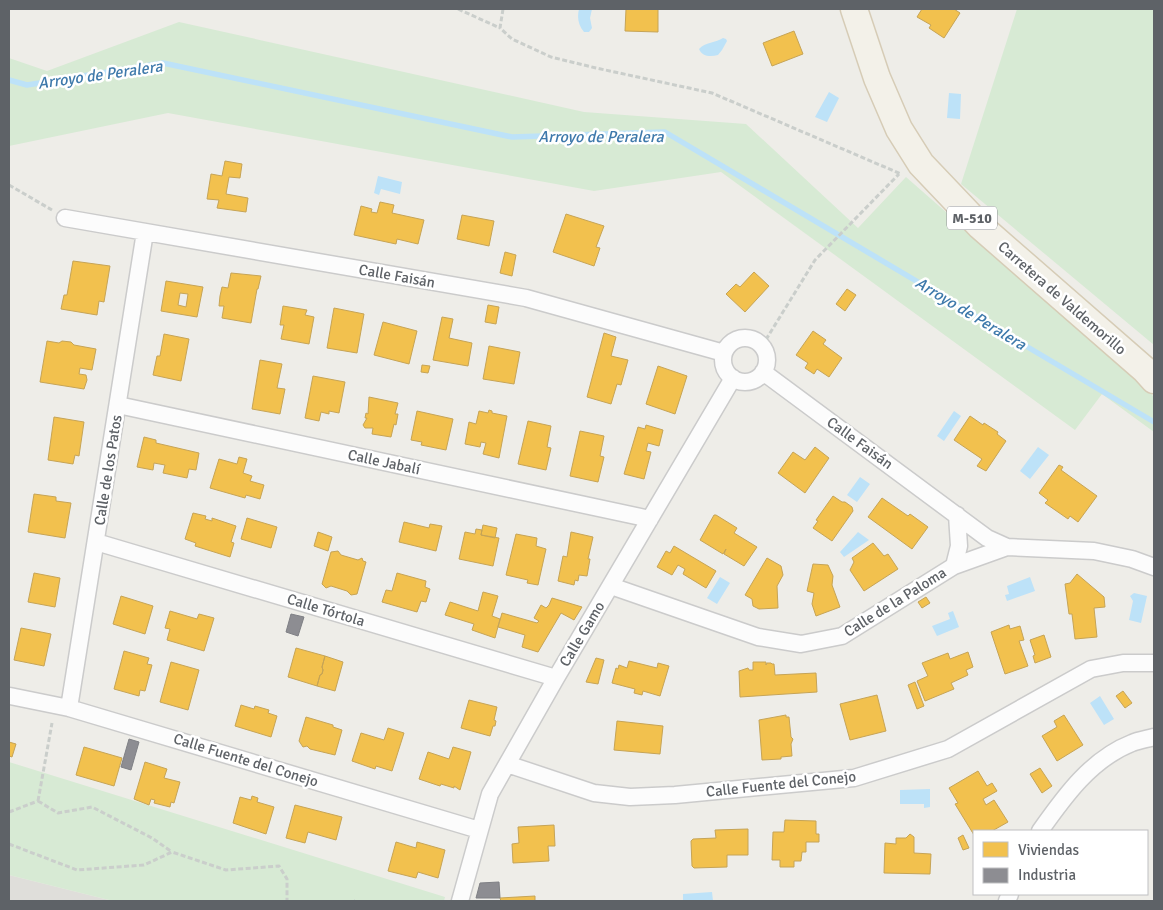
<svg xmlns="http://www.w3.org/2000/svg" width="1163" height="910" font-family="Signika,sans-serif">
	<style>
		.industrial { fill: #dfdeda }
		.green { fill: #d7ead4 }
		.water { fill: #bde2f8 }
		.homes { fill: #f2c14e; stroke: #c6a456; fill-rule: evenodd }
		.industry { fill: #8d8d92; stroke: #7f8085 }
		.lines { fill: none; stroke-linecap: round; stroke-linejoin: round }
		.stream { stroke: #bde2f8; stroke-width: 5.5 }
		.minor-casing { stroke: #cbcbcb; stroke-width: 19 }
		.primary-casing { stroke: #d6ccb6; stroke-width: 29 }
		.path { stroke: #cacecb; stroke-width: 3; stroke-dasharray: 5 2.5; stroke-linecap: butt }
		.minor { stroke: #fcfcfc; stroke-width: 16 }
		.primary { stroke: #f3f1e9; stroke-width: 26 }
		.labels { text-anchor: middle; stroke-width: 5; stroke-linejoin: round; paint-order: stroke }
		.shield { fill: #fff; stroke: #8e9195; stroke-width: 1 }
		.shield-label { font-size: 14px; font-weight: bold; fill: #5e6267 }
		.street-label { font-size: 15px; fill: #5e6267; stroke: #fff }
		.water-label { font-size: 16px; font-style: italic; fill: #3e79ab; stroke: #fff }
	</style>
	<rect width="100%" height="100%" fill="#eeede8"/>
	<path class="industrial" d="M9,875L113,901H9Z"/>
	<path class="green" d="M1017,9H1154V345L961,184Z
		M179,22L584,112L746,124L858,228L906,177L1150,391L1154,398V432L1102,394L1075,430L721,172L594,191L168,113L9,146V58L47,71Z
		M9,762L445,897L444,901H113L9,875Z"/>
	<path class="water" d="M579,9H592L590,18L592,28L589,32H584C578,25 577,17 579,9Z
		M723,38L726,39L727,41L722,50L718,55C711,57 702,57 699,49C705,42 716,43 723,38Z
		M829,92L839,98L827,122L815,117Z
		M949,93L961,94L960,119L947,118Z
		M378,176L402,182L400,194L381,189L379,195L374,193Z
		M954,411L961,416L944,441L937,436Z
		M1038,447L1049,455L1030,479L1020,471Z
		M860,477L870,484L857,502L847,495Z
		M858,532L869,540L844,557L840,552Z
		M720,577L730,583L717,604L707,598Z
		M1030,577L1035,591L1007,601L1005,595L1009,594L1007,586Z
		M1134,593L1147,596L1141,623L1129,620L1133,601L1130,596Z
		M953,611L959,627L937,636L932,626L950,619L948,613Z
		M1100,696L1114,719L1104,725L1090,703Z
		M930,789V807L924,808V804H900V790Z
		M712,892L713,901H683V894Z"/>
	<path class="homes" d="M626,9H658V32L625,31Z
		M922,9H954L960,13L944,38L929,28L931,25L917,17Z
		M794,31L803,54L772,66L763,43Z
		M225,161L242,164L240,178L229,177L226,194L248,198L246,212L217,208L219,200L207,199L211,174L222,176Z
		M380,202L394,205L392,213L424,220L418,244L397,239L396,244L354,235L361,206L372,209L371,212L377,213Z
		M566,214L604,226L596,247L600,248L594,266L553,252Z
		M462,215L494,221L489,246L457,239Z
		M505,252L516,255L512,276L500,273Z
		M73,261L110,266L104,302L99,301L97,315L61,309L64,295H67Z
		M754,272L769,286L745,312L726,294L736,284L740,287Z
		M231,273L261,276L258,289H257L251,323L222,318L224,306H219L220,296L222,287L228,288Z
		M166,281L203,287L197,317L161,311ZM180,293L188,294L186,307L178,305Z
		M847,289L856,295L845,311L836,304Z
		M488,305L499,307L496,324L485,322Z
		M283,306L307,310L305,315L314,317L309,344L281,339L284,325H280Z
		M334,308L364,314L357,353L327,348Z
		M442,317L453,319L449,338L472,343L468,366L433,360Z
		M383,322L417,331L409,364L374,355Z
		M813,331L826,340L823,344L842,358L829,377L817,369L814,374L805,368L808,363L796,355Z
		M604,333L616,337L611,356L628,360L621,385L617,384L611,404L587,397Z
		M164,334L189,339L181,381L153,375L157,356H160Z
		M47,341L59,343L62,341L71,342L74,345L96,349L92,370L80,368L79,374L86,375L87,380L84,389L40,382Z
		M489,346L520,352L514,384L483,379Z
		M260,360L282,364L277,388L285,389L280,414L252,409Z
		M422,365L430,366L428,373L421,372Z
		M658,366L687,376L675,414L646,404Z
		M313,376L345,382L339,413L329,411V414L321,412L319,421L305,418Z
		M369,397L398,403L395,414H398L396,425L394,424L391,437L372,434L373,428H365L363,425L367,418H365L366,413L368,414Z
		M489,410L492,411V413L507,416L499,458L483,454L486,443L481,442L480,447L465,444L469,422L476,424L479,411L488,413Z
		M417,411L453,419L446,450L421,445L422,442L411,440Z
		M970,416L983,425L984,423L998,432L997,434L1006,441L986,471L977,466L982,459L954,440Z
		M54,417L84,422L79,456L75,455L73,464L48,460Z
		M528,421L551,426L547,447L551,448L546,470L518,464Z
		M646,425L663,430L659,446L648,443L646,451L651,452L644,479L624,474L638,427L645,429Z
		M580,431L604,436L600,456L604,457L598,482L570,476Z
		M144,437L156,440V443L199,453L196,470L189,469L187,478L163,473L165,465L154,463L153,470L137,467Z
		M815,447L829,458L805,493L778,473L793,452L805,460Z
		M239,457L247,459L243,473L252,476L250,481L264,485L260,499L246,495L245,498L210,488L219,459L237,464Z
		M1059,465L1063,467L1061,470L1097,496L1078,522L1070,516L1068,519L1045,503L1048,500L1039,493Z
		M34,494L56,497V501L71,503L65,538L28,532Z
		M833,496L842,502H845L852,507L853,511L832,541L813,528L818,521L816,520Z
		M882,498L908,516L910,514L928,527L912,549L868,517Z
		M193,513L206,516L205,519L212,521V518L236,526L231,542L234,543L230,557L195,546L196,543L185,539Z
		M714,515H716L737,528L734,533L757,547L744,566L724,554L726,549L723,554L700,540Z
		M247,518L277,527L271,548L241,539Z
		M404,522L429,528L430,524L442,526L436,551L399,542Z
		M483,525L497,528L495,538L481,535Z
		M476,529L482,530L481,535L499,538L493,566L459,559L465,532L475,534Z
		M318,532L332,537L328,551L314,546Z
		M571,532L593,537L588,559H590L587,576L579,575L578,581L575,580L574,585L558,581L563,556L567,557Z
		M516,534L537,538L536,546L546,549L538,585L527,583L528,580L506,575Z
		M873,543L884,556L888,554L898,569L864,591L850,570L854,562L852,558Z
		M674,546L716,571L706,588L683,574L685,569L678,565L672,575L657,567L666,551L670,553Z
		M338,551L341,555L358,560L362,558L363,561L366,562L357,594L351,595L347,591L331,586L326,588L322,584L331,552Z
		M767,558L781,566L783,575L777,586L778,608L759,609L753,606L752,599L745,595Z
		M813,564L828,565L833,576L832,585L840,607L816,616L812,604L814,593L807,591Z
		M34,573L60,578L55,607L28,602Z
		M397,573L426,581L425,587L430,589L426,602L421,601L417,612L382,602L386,590L392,591Z
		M1077,574L1104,597L1105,607L1094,608L1097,637L1075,639L1072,614H1069L1065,584L1070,583Z
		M483,592L498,596L492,616L500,619L495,638L472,630L474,624L445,615L450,602L478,611Z
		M121,596L153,606L145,634L113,624Z
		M926,597L930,603L922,608L918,602Z
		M552,598L582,607L574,620L561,613L538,652L522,647L525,635L498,627L502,613L537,623L539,621L534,618L541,605L546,608L549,605Z
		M170,611L197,619L199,614L214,618L204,651L167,640L170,629L165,628Z
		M1009,625L1010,629L1020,626L1024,640L1019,641L1028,666L1005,674L991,632Z
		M21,628L51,634L44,666L14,660Z
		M1044,635L1051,657L1035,663L1033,656L1035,655L1030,640Z
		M296,648L325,656L322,667L323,670L322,674L320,675L317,686L288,677Z
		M124,651L149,658L147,664L152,665L145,691L140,690L139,696L114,689Z
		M968,652L973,667L966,670L968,675L951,683L954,689L925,701L917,681L928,676L922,663L948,653L950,659Z
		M325,656L343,662L335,691L317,686L320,675L322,674L323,670L322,667Z
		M596,658L604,660L598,684L586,682Z
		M629,661L657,668L658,663L669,666L660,696L643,691L642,695L634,693L635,689L612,683L616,668L618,669L619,665L627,668Z
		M171,662L199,670L188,710L160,702Z
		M753,662H766V665L767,663H771L772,664H774L775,675L816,673L817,692L740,697L739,671L748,668L749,670H753Z
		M915,682L924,706L917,709L908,685Z
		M1123,691L1132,703L1125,708L1116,696Z
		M877,695L886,731L850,740L840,704Z
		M469,700L497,707L494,720L496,721L495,726H493L490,736L461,728Z
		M241,705L254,709L255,706L269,710L268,713L277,716L271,737L235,726Z
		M786,715V717H789L791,737L793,739L791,744L792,756L781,757V759L762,760L759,720Z
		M1064,715L1083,745L1057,761L1042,736L1057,727L1054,721Z
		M306,717L333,725V727L342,730L335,755L310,749L307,746L303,747L299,741Z
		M617,721L663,726L660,754L614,750Z
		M388,728L404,733L392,771L376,766L375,769L352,761L361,733L384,740Z
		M9,742L16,744L12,757L9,756Z
		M84,747L122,758L114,786L76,775Z
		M453,747L471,752L460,790L454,786V788L441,784L440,786L419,779L428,752L449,759Z
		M145,762L167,769L164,778L180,782L174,803L171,802L170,807L154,803L155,800L151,799L149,805L134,799Z
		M1040,768L1052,786L1042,793L1030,774Z
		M978,771L987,786L992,783L997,791L983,799L986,805L994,800L1008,822L992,831H974V835L955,804L958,803L949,788Z
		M252,796L258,798L257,802L274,807L266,834L233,823L240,797L251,800Z
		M295,805L342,817L336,840L308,832L305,843L286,838Z
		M785,820L816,821V834H819V842H806V852H802L801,861H794V867H780V860H772L773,832H784Z
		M554,825L555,846H548L549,861L513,863L512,844L519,843L518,827Z
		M748,829V855H727V867L694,868L692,866L691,841L693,839L716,838L715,830Z
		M910,834L914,837V853L931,854L930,874L884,873L885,843L896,844V838H906Z
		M963,835L969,848L963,850L958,838Z
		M396,842L416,848L417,842L445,850L438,878L418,872L416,878L388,871Z
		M535,896V901H501L500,898Z"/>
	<path class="industry" d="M291,614L304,617L298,636L286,632Z
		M129,739L139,742L131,770L121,767Z
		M499,882L500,898H476L480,883Z"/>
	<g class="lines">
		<path class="stream" d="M9,80L27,85L163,63L512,137L665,132L1154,422"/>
		<g class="minor-casing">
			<path id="minor" d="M65,218L526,298L724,353
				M723 360a22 22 0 1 1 44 0a22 22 0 1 1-44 0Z
				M763,372L987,538L1007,547
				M118,405L650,519
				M96,542L556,678
				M954,566L959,546L957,515
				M611,586L758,637L801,644L842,636L954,566L1007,547L1094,551L1132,559L1154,567
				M10,696L69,708L479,830
				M69,708L145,232
				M507,764L594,793L630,797L675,795L854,778L948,749L1091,669L1123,663H1154
				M1040,831C1064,797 1091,759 1132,743C1139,740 1147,739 1154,737
				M460,901L490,794L556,678L733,378
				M1007,901L1010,894"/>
		</g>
		<g class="primary-casing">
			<path id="primary" d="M854,9L877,78L899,129L921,164L980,226L1145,370L1154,380"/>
		</g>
		<path class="path" d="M458,9L500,28
			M503,9L500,28L512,39L551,57L596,68L712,93L901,174
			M9,185L52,210
			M762,346L815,260L899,174
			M38,801L58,813L92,807L152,838L172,852
			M38,801L52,723
			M9,812L38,801
			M9,844L77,870L144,865L172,852L226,870L279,866L287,879V901
			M354,901H355"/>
		<use href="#minor" class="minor"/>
		<use href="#primary" class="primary"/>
	</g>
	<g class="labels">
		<rect class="shield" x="947" y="206.5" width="50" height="23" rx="4"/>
		<g class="shield-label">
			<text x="972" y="223">M-510</text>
		</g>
		<g class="street-label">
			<text transform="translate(397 276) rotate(10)" y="5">Calle Faisán</text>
			<text transform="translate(1062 298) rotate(41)" y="5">Carretera de Valdemorillo</text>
			<text transform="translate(860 443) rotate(36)" y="5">Calle Faisán</text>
			<text transform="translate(384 462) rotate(12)" y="5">Calle Jabalí</text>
			<text transform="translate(108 470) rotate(-81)" y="5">Calle de los Patos</text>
			<text transform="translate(895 602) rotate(-32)" y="5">Calle de la Paloma</text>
			<text transform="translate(326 610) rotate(17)" y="5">Calle Tórtola</text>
			<text transform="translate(582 634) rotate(-59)" y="5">Calle Gamo</text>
			<text transform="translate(246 760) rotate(17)" y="5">Calle Fuente del Conejo</text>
			<text transform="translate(781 784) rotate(-6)" y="5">Calle Fuente del Conejo</text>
		</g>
		<g class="water-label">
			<text transform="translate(100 74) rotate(-8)" y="6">Arroyo de Peralera</text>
			<text x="601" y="142">Arroyo de Peralera</text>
			<text transform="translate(971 313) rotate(31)" y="6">Arroyo de Peralera</text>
		</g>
	</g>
	<rect width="1163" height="910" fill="none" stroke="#5e6267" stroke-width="20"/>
	<rect x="973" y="830" width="175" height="65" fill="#ffffff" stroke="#bfc0c2"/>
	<rect x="983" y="842" width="25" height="15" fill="#f2c14e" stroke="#bfc0c2"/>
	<text x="1018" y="855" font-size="15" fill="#5e6267">Viviendas</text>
	<rect x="983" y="868" width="25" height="15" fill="#8d8d92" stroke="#bfc0c2"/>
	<text x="1018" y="880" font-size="15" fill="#5e6267">Industria</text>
</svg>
